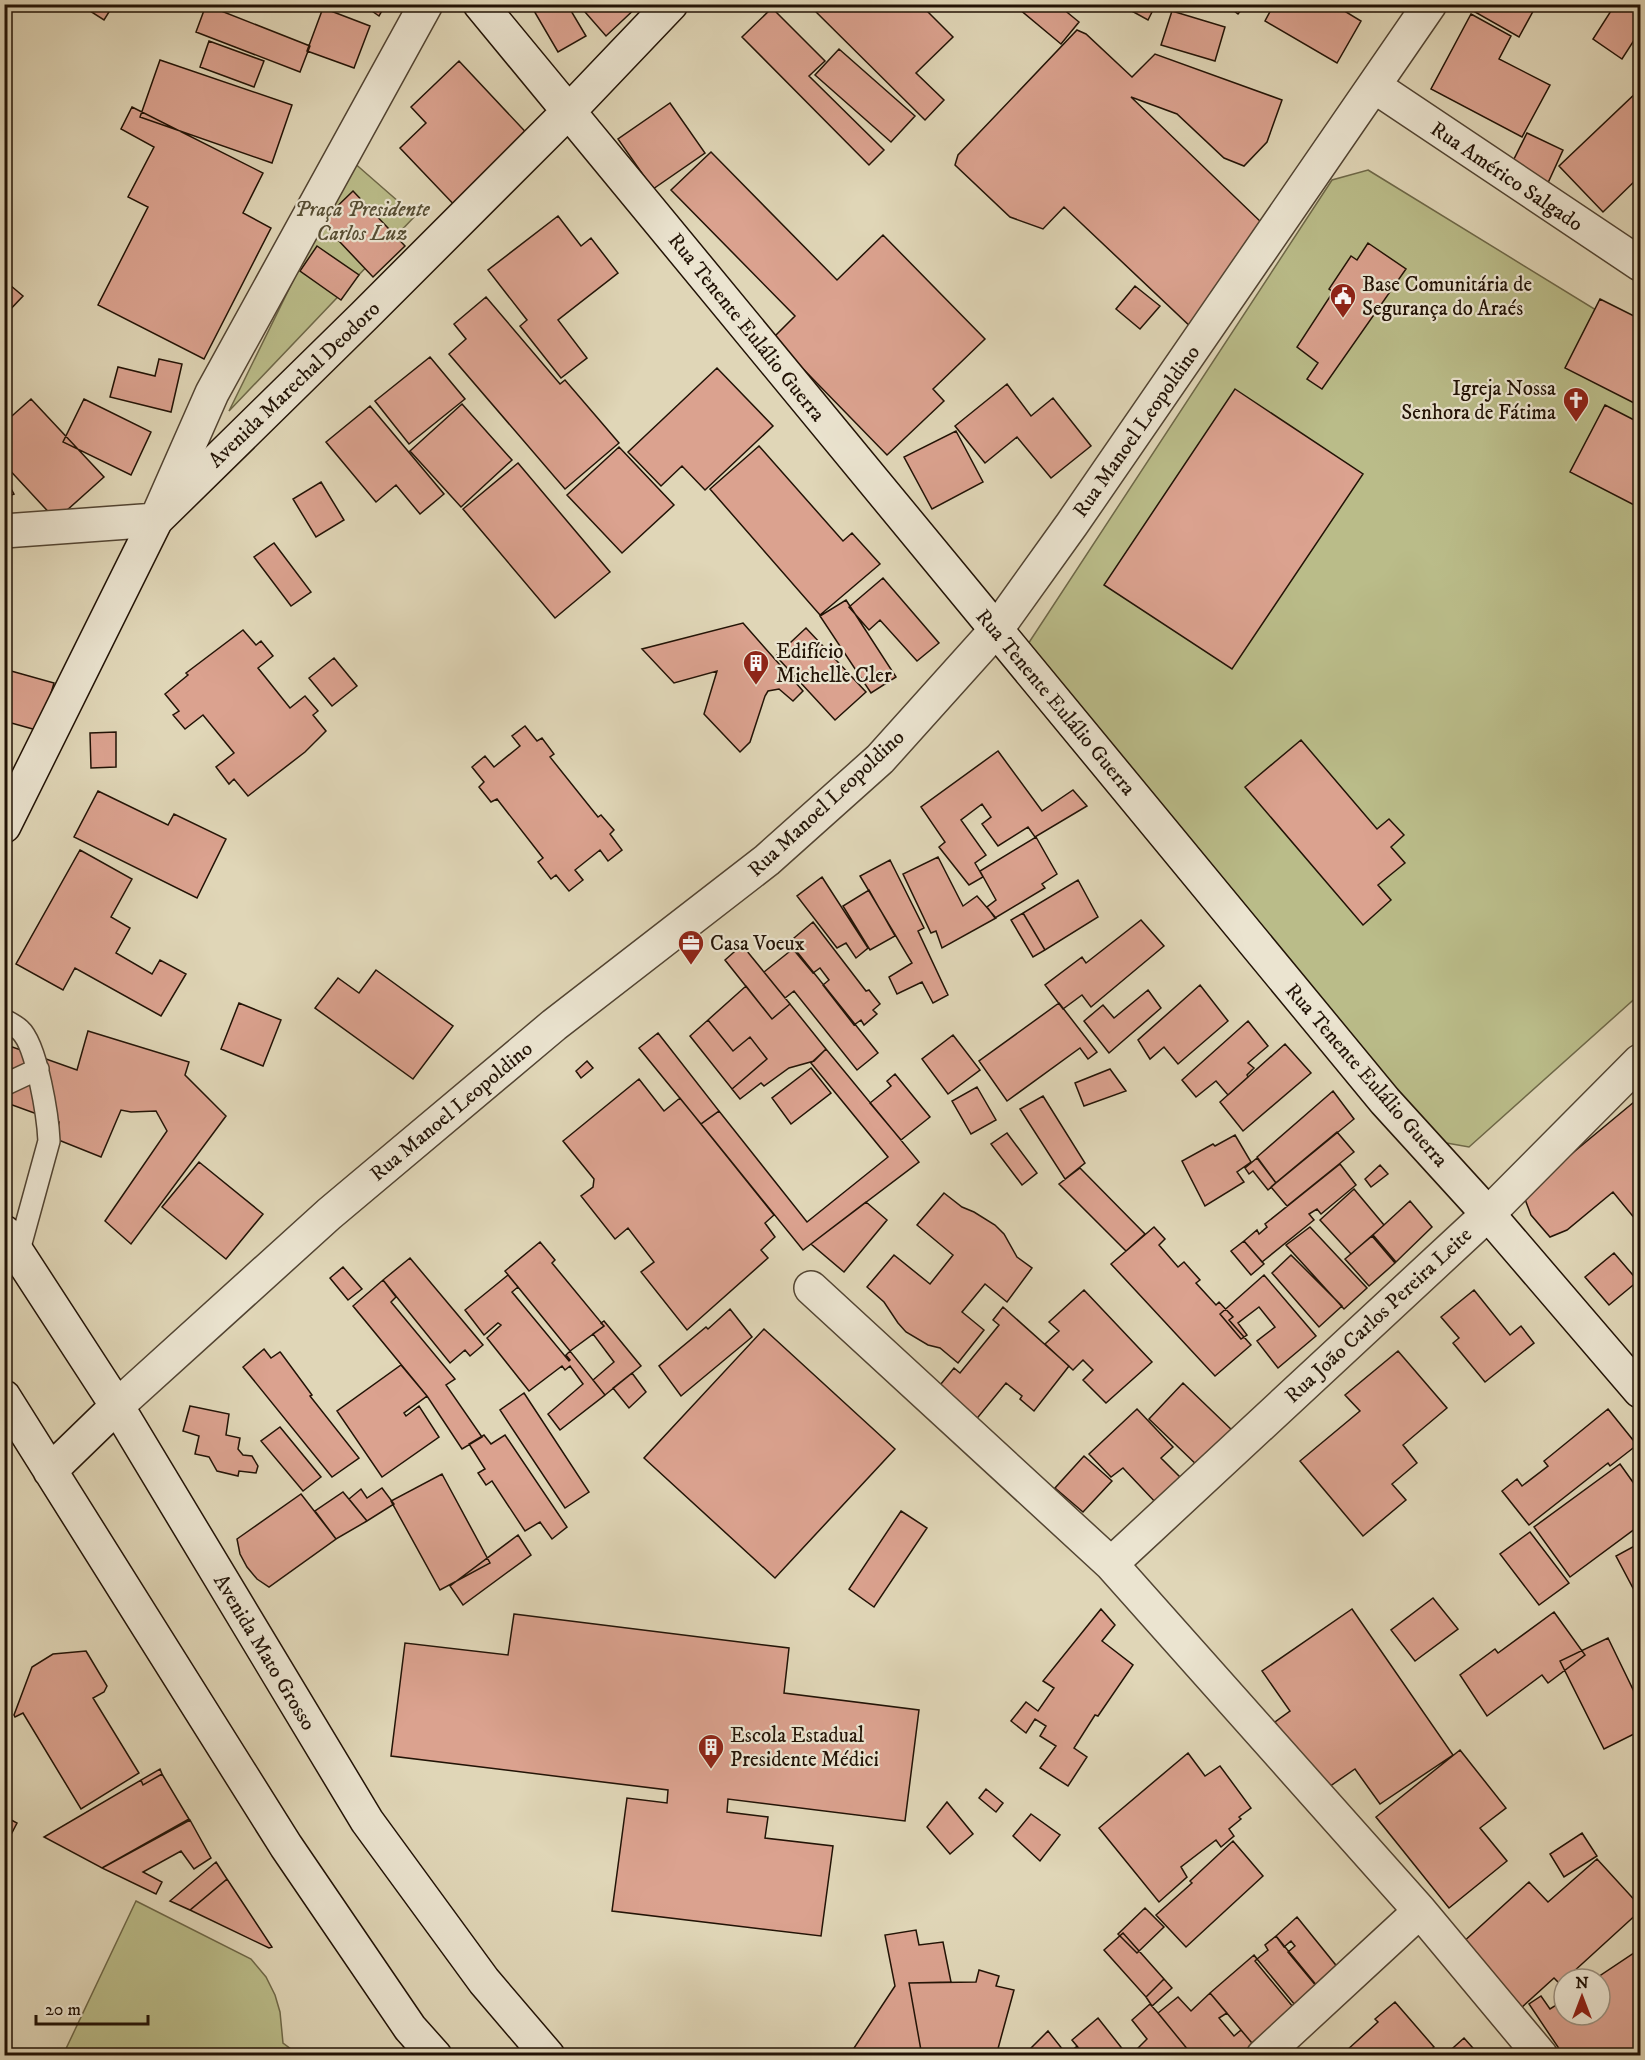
<svg xmlns="http://www.w3.org/2000/svg" width="1645" height="2060" font-family="'IM FELL DW Pica',serif">
	<style>
		.green { fill: #babc89; stroke: #6e6848; stroke-width: 1.5 }
		.building { fill: #dba28f; stroke: #221306; stroke-width: 1.5 }
		.lines { fill: none; stroke-linecap: round; stroke-linejoin: round }
		.lane-casing { stroke: #524432; stroke-width: 24 }
		.street-casing { stroke: #524432; stroke-width: 36 }
		.secondary-casing { stroke: #221306; stroke-width: 36 }
		.lane { stroke: #ebe4d0; stroke-width: 21 }
		.street { stroke: #ebe4d0; stroke-width: 33 }
		.secondary { stroke: #ebe4d0; stroke-width: 33 }
		.labels { text-anchor: middle; stroke-width: 4.5; stroke-linejoin: round; paint-order: stroke }
		.street-label { font-size: 21px; fill: #221306; stroke: #ebe4d0 }
		.park-label { font-size: 21px; font-style: italic; fill: #574e34; stroke: #ebe4d0 }
		.poi-label { font-size: 21px; fill: #221306; stroke: #ebe4d0; text-anchor: start }
	</style>
	<rect width="100%" height="100%" fill="#e0d6b7"/>
	<filter id="stains"><feTurbulence type="fractalNoise" baseFrequency=".00333" numOctaves="4"/><feColorMatrix values="0 0 0 0 .2 0 0 0 0 .09 0 0 0 0 .02 0 0 0 .5 -.17"/></filter>
	<radialGradient id="worn" r=".72"><stop offset=".6" stop-color="#630" stop-opacity="0"/><stop offset="1" stop-color="#630" stop-opacity=".3"/></radialGradient>
	<path class="green" d="M352,161L415,216L229,411Z
		M1368,170L1640,337V994L1469,1147L1424,1139L1028,644L1332,180Z
		M136,1901L251,1959L266,1977L275,1995L280,2012L283,2043L299,2055H63Z"/>
	<path class="building" d="M79,4H114L104,20Z
		M362,4H386L379,16Z
		M530,4H567L586,36L558,52Z
		M578,4H640L606,36Z
		M808,4H920L953,37L916,73L944,100L925,120Z
		M1013,4H1057L1079,22L1061,44Z
		M1119,4H1156L1148,20Z
		M1225,4H1246L1238,14Z
		M1274,4H1333L1361,21L1337,63L1265,21Z
		M1480,4H1537L1519,37L1475,12Z
		M1602,4H1640V31L1622,59L1593,39L1611,11Z
		M206,5L310,46L300,72L196,32Z
		M323,8L370,26L354,68L307,51Z
		M772,8L825,61L809,76L884,150L869,165L742,37Z
		M1172,11L1225,27L1215,61L1161,45Z
		M1471,14L1511,36L1499,59L1550,85L1522,137L1431,89Z
		M1077,30L1086,34L1132,77L1155,54L1282,100L1267,142L1244,166L1224,158L1177,114L1131,97L1262,223L1192,328L1064,207L1043,229L1010,217L955,165L958,155Z
		M209,41L264,61L254,87L200,67Z
		M839,49L915,116L891,142L815,75Z
		M160,60L292,105L272,163L140,117Z
		M459,61L535,142L461,212L400,148L426,123L411,107Z
		M1638,91L1640,94V176L1603,212L1559,166Z
		M670,103L705,153L653,189L618,139Z
		M132,107L263,173L243,213L271,228L204,359L98,305L148,207L128,197L154,147L121,129Z
		M1527,133L1563,150L1547,185L1510,167Z
		M711,152L837,280L883,235L985,339L933,389L944,401L887,455L773,338L795,316L671,190Z
		M353,191L405,246L373,277L321,222Z
		M558,216L581,246L591,238L618,273L558,320L587,358L561,378L520,326L527,320L488,270Z
		M1368,243L1406,269L1322,389L1307,379L1318,363L1297,347L1333,292L1329,289L1351,256L1357,260Z
		M317,246L359,275L341,300L300,271Z
		M4,280L23,296L4,316Z
		M1135,286L1160,306L1140,329L1116,309Z
		M486,297L560,384L565,380L619,443L565,489L449,354L466,339L454,324Z
		M1600,299L1640,319V406L1565,368Z
		M430,357L465,399L409,444L375,401Z
		M159,359L182,364L171,412L110,397L118,367L155,376Z
		M717,368L773,426L705,490L682,466L661,486L628,452Z
		M1007,384L1031,416L1053,398L1091,446L1051,478L1017,437L985,463L955,426Z
		M1235,389L1363,474L1232,669L1104,585Z
		M31,399L104,477L56,520L4,464V423Z
		M84,399L151,432L131,475L63,442Z
		M462,404L512,460L461,507L410,451Z
		M1605,405L1640,423V508L1570,472Z
		M370,406L444,494L420,514L396,485L376,502L326,442Z
		M956,431L983,482L932,509L904,457Z
		M759,446L843,541L852,533L880,564L820,615L710,489Z
		M619,447L674,505L622,553L567,495Z
		M518,463L610,572L555,618L463,509Z
		M4,476L14,494L4,498Z
		M321,482L344,520L316,537L293,499Z
		M274,543L311,592L291,606L254,557Z
		M883,578L939,643L917,661L880,620L869,630L849,607Z
		M846,600L896,677L871,693L820,616Z
		M743,623L803,691L793,701L779,689L768,691L765,696L750,742L740,752L704,714L717,671L674,683L642,649Z
		M806,628L866,692L835,720L776,656Z
		M243,630L256,645L261,641L273,656L258,668L290,708L305,696L318,711L313,715L326,731L305,752L248,796L234,779L229,784L216,767L234,753L203,715L185,729L173,715L179,711L165,694L188,675L186,673Z
		M334,658L357,686L332,706L309,678Z
		M4,669L54,683L40,731L4,721Z
		M525,726L537,741L542,738L554,754L550,757L598,817L601,815L614,830L610,834L622,850L608,861L600,850L575,870L583,880L569,891L556,875L551,879L538,862L543,858L497,799L491,802L479,787L484,782L472,767L485,756L494,767L520,746L512,736Z
		M116,732V767L91,768L90,733Z
		M1301,740L1377,829L1389,819L1404,835L1391,847L1405,863L1378,885L1391,900L1363,925L1245,787Z
		M998,751L1042,811L1073,790L1087,806L1035,837L1028,827L998,846L982,824L991,817L982,804L961,820L986,855L975,863L983,877L969,885L939,847L945,842L921,807Z
		M98,791L168,825L174,814L226,839L197,898L74,837Z
		M1036,837L1057,874L1042,884L1045,888L995,918L987,907L996,900L980,871Z
		M80,850L132,879L111,917L130,928L116,953L152,974L160,960L186,974L161,1016L75,968L63,990L16,964Z
		M938,857L963,906L977,896L996,918L942,948L936,931L931,933L903,874Z
		M890,860L924,928L918,931L948,995L933,1003L922,982L897,994L889,977L912,963L860,876Z
		M822,877L868,948L856,958L846,943L837,948L797,896Z
		M1078,880L1098,917L1045,950L1023,913Z
		M869,890L895,936L870,950L843,906Z
		M1023,913L1045,950L1033,957L1011,920Z
		M1141,920L1164,946L1091,1007L1082,995L1063,1009L1045,985L1082,957L1086,963Z
		M813,922L866,991L869,990L880,1004L873,1010L877,1014L864,1025L861,1020L854,1025L823,985L829,980L820,968L813,973L788,943Z
		M742,945L790,1004L772,1019L725,960Z
		M794,948L878,1053L857,1070L794,991L785,998L764,972Z
		M376,970L453,1026L413,1079L315,1008L338,978L359,993Z
		M1200,985L1228,1021L1178,1064L1164,1047L1150,1059L1138,1040Z
		M746,986L772,1019L790,1004L826,1049L814,1061L789,1068L764,1086L761,1083L740,1099L732,1089L767,1059L750,1037L733,1051L708,1020Z
		M1148,990L1161,1008L1109,1053L1084,1021L1103,1005L1114,1018Z
		M239,1003L281,1020L263,1066L221,1049Z
		M1059,1003L1097,1052L1088,1059L1080,1048L1007,1101L979,1061Z
		M708,1020L733,1051L750,1037L767,1059L732,1089L690,1036Z
		M1248,1021L1268,1046L1248,1063L1254,1068L1247,1075L1248,1077L1228,1095L1216,1081L1196,1097L1182,1080Z
		M88,1031L189,1062L185,1075L226,1116L131,1244L105,1221L167,1131L156,1111L131,1112L121,1110L101,1157L56,1139L59,1122L4,1102V1044L77,1070Z
		M658,1033L719,1111L701,1124L639,1048Z
		M953,1035L980,1070L948,1094L922,1059Z
		M1285,1044L1311,1073L1243,1131L1220,1102Z
		M826,1049L919,1162L803,1250L701,1124L719,1111L807,1222L888,1157L811,1063Z
		M587,1061L593,1068L581,1078L576,1071Z
		M811,1068L831,1093L791,1124L772,1098Z
		M1110,1069L1126,1091L1084,1106L1075,1083Z
		M895,1074L930,1117L901,1140L870,1103L891,1086L887,1081Z
		M639,1079L664,1111L680,1098L774,1215L765,1223L775,1237L761,1250L768,1258L687,1330L641,1272L654,1262L628,1228L615,1239L581,1196L593,1187L594,1179L563,1141Z
		M977,1087L996,1120L971,1134L952,1101Z
		M1333,1091L1354,1119L1276,1183L1257,1157Z
		M1043,1096L1085,1163L1065,1179L1020,1109Z
		M1640,1097V1225L1613,1192L1567,1230L1550,1237L1531,1215L1523,1194Z
		M1337,1132L1354,1152L1287,1206L1271,1187Z
		M1007,1133L1037,1173L1022,1185L991,1144Z
		M1235,1135L1251,1162L1237,1172L1244,1182L1205,1206L1182,1161L1213,1144L1215,1146Z
		M1257,1158L1276,1183L1268,1190L1253,1171L1249,1174L1245,1168Z
		M199,1162L263,1214L226,1259L162,1207Z
		M1340,1164L1356,1185L1321,1214L1317,1209L1309,1214L1314,1220L1262,1262L1244,1241L1257,1230L1259,1234L1267,1227L1265,1224Z
		M1380,1165L1388,1174L1371,1187L1365,1179Z
		M1080,1168L1145,1234L1126,1251L1059,1184Z
		M1354,1189L1384,1225L1351,1254L1320,1220Z
		M944,1193L962,1207L974,1212L995,1225L1004,1234L1017,1257L1032,1268L1007,1302L985,1284L962,1312L984,1330L958,1363L940,1348L928,1345L906,1332L898,1323L884,1302L867,1287L894,1255L930,1284L953,1255L917,1225Z
		M1410,1201L1432,1227L1396,1262L1373,1235Z
		M866,1202L887,1220L844,1272L811,1244Z
		M1154,1227L1165,1239L1159,1245L1178,1267L1184,1262L1200,1280L1196,1283L1216,1305L1219,1302L1233,1317L1229,1320L1251,1345L1215,1376L1111,1264Z
		M1310,1227L1367,1288L1344,1309L1286,1245Z
		M1372,1236L1395,1263L1369,1286L1345,1259Z
		M1244,1241L1264,1264L1251,1275L1231,1251Z
		M540,1242L555,1260L552,1263L604,1326L570,1351L505,1271Z
		M1614,1253L1638,1281L1609,1305L1585,1277Z
		M1291,1255L1342,1306L1319,1327L1272,1273Z
		M410,1258L483,1345L470,1356L465,1350L450,1363L383,1280Z
		M343,1267L362,1289L348,1300L330,1278Z
		M508,1275L518,1287L512,1292L569,1361L570,1360L566,1355L570,1351L605,1395L560,1430L548,1414L583,1384L570,1366L565,1370L562,1366L529,1391L487,1338L501,1325L498,1323L484,1335L465,1310Z
		M1264,1275L1316,1336L1278,1368L1257,1341L1275,1327L1259,1307L1238,1323L1247,1335L1241,1339L1220,1314Z
		M383,1280L396,1297L391,1302L455,1379L446,1385L482,1437L462,1449L427,1396L353,1306Z
		M1084,1290L1152,1362L1106,1403L1083,1380L1093,1370L1083,1360L1073,1370L1045,1344L1059,1331L1049,1322Z
		M1474,1290L1510,1335L1521,1326L1534,1343L1485,1382L1453,1343L1459,1338L1441,1317Z
		M1003,1307L1069,1366L1034,1411L1020,1399L1022,1396L1006,1383L974,1422L936,1390L954,1368L960,1373L999,1325L993,1320Z
		M730,1309L752,1337L681,1396L659,1366L706,1327L708,1329Z
		M604,1321L641,1366L605,1395L593,1380L614,1362L593,1334L604,1326L601,1323Z
		M764,1329L895,1449L775,1578L644,1458Z
		M264,1349L271,1358L280,1352L281,1353L312,1395L310,1396L359,1458L332,1477L243,1367Z
		M1398,1351L1447,1408L1403,1445L1417,1463L1392,1484L1406,1500L1363,1536L1300,1461L1360,1411L1345,1395Z
		M401,1365L427,1396L404,1413L406,1416L419,1406L439,1437L382,1477L337,1411Z
		M632,1373L646,1392L629,1408L613,1388Z
		M1183,1383L1235,1433L1201,1469L1149,1419Z
		M524,1393L589,1492L565,1508L500,1410Z
		M190,1406L229,1414L226,1435L240,1438L238,1449L243,1455L252,1456L258,1466L256,1473L239,1471L238,1476L217,1471L209,1457L195,1454L199,1436L183,1431Z
		M1137,1409L1173,1447L1161,1458L1184,1481L1158,1505L1123,1468L1111,1477L1089,1454Z
		M1608,1409L1637,1445L1610,1466L1608,1463L1529,1525L1502,1491L1517,1479L1522,1486L1548,1466L1544,1461Z
		M280,1427L321,1477L303,1491L261,1441Z
		M484,1435L491,1444L505,1435L567,1527L552,1539L540,1522L525,1531L492,1481L486,1485L478,1473L485,1469L469,1444Z
		M1084,1456L1112,1481L1083,1512L1055,1488Z
		M1620,1464L1640,1492V1525L1570,1577L1534,1527Z
		M442,1474L490,1563L440,1590L391,1501Z
		M382,1488L394,1504L367,1521L349,1499L361,1489L367,1498Z
		M343,1492L367,1521L336,1539L315,1511Z
		M301,1494L336,1539L269,1587L257,1579L247,1567L240,1554L237,1539Z
		M901,1511L927,1528L874,1607L849,1589Z
		M1530,1532L1569,1583L1539,1605L1500,1554Z
		M518,1535L531,1555L463,1605L450,1586Z
		M1640,1543V1587L1634,1590L1616,1556Z
		M1433,1598L1458,1629L1415,1661L1391,1630Z
		M1101,1609L1115,1625L1102,1641L1133,1665L1098,1716L1095,1715L1074,1748L1087,1757L1068,1786L1040,1768L1056,1746L1040,1736L1046,1726L1035,1719L1026,1733L1011,1721L1026,1702L1038,1711L1054,1688L1043,1681Z
		M1352,1609L1453,1755L1380,1804L1355,1769L1323,1791L1275,1722L1290,1711L1262,1671Z
		M1554,1612L1585,1655L1548,1683L1542,1675L1487,1716L1460,1675L1495,1649L1498,1653Z
		M514,1614L789,1648L784,1693L919,1710L905,1821L728,1799L727,1812L768,1817L765,1838L833,1846L821,1936L612,1911L627,1798L667,1803L668,1790L391,1756L405,1643L508,1655Z
		M1608,1638L1640,1704V1731L1604,1749L1560,1661Z
		M86,1651L107,1686L104,1692L93,1698L139,1773L81,1809L23,1713L15,1717L14,1715L32,1667L53,1654Z
		M1460,1750L1506,1808L1480,1828L1507,1861L1449,1908L1376,1817Z
		M1188,1753L1205,1776L1220,1766L1251,1808L1239,1817L1241,1819L1229,1829L1234,1836L1221,1847L1216,1840L1181,1867L1187,1877L1159,1902L1099,1828Z
		M160,1769L162,1774L143,1785L141,1780Z
		M162,1774L189,1819L102,1868L44,1837L141,1780L143,1785Z
		M986,1789L1003,1803L996,1812L979,1798Z
		M947,1802L973,1834L950,1854L927,1827Z
		M1031,1814L1060,1835L1040,1861L1013,1836Z
		M4,1816L17,1823L4,1848Z
		M190,1820L211,1858L194,1869L181,1851L143,1872L162,1882L156,1894L102,1868Z
		M1582,1833L1597,1856L1564,1877L1550,1854Z
		M1233,1841L1263,1876L1186,1947L1156,1915L1192,1883L1190,1881Z
		M1597,1859L1640,1906V1911L1560,1984L1554,1978L1521,2008L1461,1944L1529,1882L1548,1902Z
		M216,1862L227,1879L190,1910L170,1901Z
		M227,1879L272,1947L269,1948L190,1910Z
		M1145,1908L1164,1927L1137,1953L1118,1934Z
		M1297,1917L1339,1969L1317,1987L1288,1952L1295,1946L1291,1941L1284,1947L1276,1936Z
		M916,1930L919,1945L943,1942L951,1982L909,1983L922,2056H865L854,2048L895,1986L885,1935Z
		M1123,1933L1164,1979L1146,1997L1104,1950Z
		M1276,1936L1322,1992L1300,2011L1257,1959L1268,1950L1265,1945Z
		M1640,1949V2056H1564L1529,2004L1541,1996L1550,2009L1564,2000V2015H1600V1979H1595Z
		M1254,1955L1257,1959L1255,1961L1298,2013L1257,2049L1210,1993Z
		M979,1970L999,1976L996,1986L1014,1990L996,2056H922L909,1983L976,1982Z
		M1164,1979L1172,1988L1152,2006L1146,1997Z
		M1210,1993L1227,2013L1219,2018L1234,2036L1241,2030L1257,2049L1249,2056H1193L1158,2013L1178,1997L1191,2011Z
		M1395,2002L1434,2047L1424,2056H1334L1340,2049L1346,2051L1378,2022L1375,2019Z
		M1150,2004L1158,2013L1193,2056H1137L1134,2052L1147,2039L1132,2020Z
		M1098,2018L1128,2056H1085L1072,2040Z
		M1048,2031L1067,2055L1077,2046L1085,2056H1023Z
		M1464,2038L1480,2056H1444Z"/>
	<g class="lines">
		<g class="lane-casing">
			<path id="lane" d="M4,1020C10,1023 16,1026 20,1030C37,1045 48,1118 49,1141L18,1254
				M4,1085L38,1069"/>
		</g>
		<g class="street-casing">
			<path id="street" d="M1374,86L1640,264
				M4,531L156,520L212,393L426,4
				M811,1288L1111,1564L1420,1911L1541,2056
				M117,1406L329,1214L554,1025L767,860L880,759L996,630L1072,524L1430,4
				M1111,1564L1488,1214L1640,1061
				M1263,2056L1420,1911"/>
		</g>
		<g class="secondary-casing">
			<path id="secondary" d="M480,4L1385,1101L1488,1214L1640,1391
				M4,826L156,520L364,316L569,111L671,4
				M4,1232L117,1406L367,1821L484,1981L548,2056
				M4,1397L286,1846L410,2028L435,2056
				M50,1471L117,1406"/>
		</g>
		<use href="#lane" class="lane"/>
		<use href="#street" class="street"/>
		<use href="#secondary" class="secondary"/>
	</g>
	<defs>
		<g id="civic-pin" transform="scale(1.35)"><path d="M0 17L-7.5 6A9.5 9.5 0 1 1 7.5 6Z" fill="#8f2418" stroke="#ebe4d0"/><path d="M-.6-6.5H3V-4.5H.6V-3L4-1V1h2V6H-6V1h2V-1L-.6-3ZM-1.2 2.5V6h2.4V2.5Z" fill="#fff"/></g>
		<g id="church-pin" transform="scale(1.35)"><path d="M0 17L-7.5 6A9.5 9.5 0 1 1 7.5 6Z" fill="#8f2418" stroke="#ebe4d0"/><path d="M-1.2-6h2.4v3.5h3.3v2.4h-3.3V6h-2.4V-.1h-3.3v-2.4h3.3Z" fill="#fff"/></g>
		<g id="building-pin" transform="scale(1.35)"><path d="M0 17L-7.5 6A9.5 9.5 0 1 1 7.5 6Z" fill="#8f2418" stroke="#ebe4d0"/><path d="M-4-6H4V6H1V3H-1V6H-4ZM-2.5-4.3h1.7v1.8h-1.7ZM.8-4.3h1.7v1.8H.8ZM-2.5-1h1.7V.8h-1.7ZM.8-1h1.7V.8H.8Z" fill="#fff"/></g>
		<g id="office-pin" transform="scale(1.35)"><path d="M0 17L-7.5 6A9.5 9.5 0 1 1 7.5 6Z" fill="#8f2418" stroke="#ebe4d0"/><path d="M-6-3h4V-5.5h4V-3h4V5H-6ZM-1-4.5V-3h2v-1.5ZM-6 0V1H6V0Z" fill="#fff"/></g>
	</defs>
	<g fill-rule="evenodd">
		<use href="#civic-pin" x="1343" y="296"/>
		<use href="#church-pin" x="1576" y="400"/>
		<use href="#building-pin" x="756" y="663"/>
		<use href="#office-pin" x="691" y="943"/>
		<use href="#building-pin" x="711" y="1747"/>
	</g>
	<g class="labels">
		<g class="street-label">
			<text transform="translate(1507 176) rotate(34)" y="7">Rua Américo Salgado</text>
			<text transform="translate(747 327) rotate(51)" y="7">Rua Tenente Eulálio Guerra</text>
			<text transform="translate(294 384) rotate(-44)" y="7">Avenida Marechal Deodoro</text>
			<text transform="translate(1136 431) rotate(-55)" y="7">Rua Manoel Leopoldino</text>
			<text transform="translate(1056 702) rotate(50)" y="7">Rua Tenente Eulálio Guerra</text>
			<text transform="translate(826 803) rotate(-43)" y="7">Rua Manoel Leopoldino</text>
			<text transform="translate(1367 1075) rotate(49)" y="7">Rua Tenente Eulálio Guerra</text>
			<text transform="translate(451 1111) rotate(-40)" y="7">Rua Manoel Leopoldino</text>
			<text transform="translate(1378 1315) rotate(-43)" y="7">Rua João Carlos Pereira Leite</text>
			<text transform="translate(265 1652) rotate(59)" y="7">Avenida Mato Grosso</text>
		</g>
		<g class="park-label">
			<text x="362" y="216">Praça Presidente<tspan x="362" dy="24">Carlos Luz</tspan></text>
		</g>
		<g class="poi-label">
			<text x="1362" y="291">Base Comunitária de<tspan x="1362" dy="24">Segurança do Araés</tspan></text>
			<text x="1556" y="395" text-anchor="end">Igreja Nossa<tspan x="1556" dy="24">Senhora de Fátima</tspan></text>
			<text x="776" y="658">Edifício<tspan x="776" dy="24">Michelle Cler</tspan></text>
			<text x="710" y="950">Casa Voeux</text>
			<text x="730" y="1742">Escola Estadual<tspan x="730" dy="24">Presidente Médici</tspan></text>
		</g>
	</g>
	<rect width="1645" height="2060" fill="none" stroke="#e0d6b7" stroke-width="24"/>
	<rect x="6" y="6" width="1633" height="2048" fill="none" stroke="#221306" stroke-width="3"/>
	<rect x="12" y="12" width="1621" height="2036" fill="none" stroke="#221306" stroke-width="1.5"/>
	<g transform="translate(1582 1997)"><circle r="28" fill="#ebe4d0" stroke="#9b907f" stroke-width="1.5"/>
	<path d="M0-4.5L10 22L0 15L-10 22Z" fill="#8f2418"/>
	<text y="-9" font-size="16" font-weight="bold" text-anchor="middle" fill="#221306">N</text>
	</g>
	<path d="M36 2015v9h112v-9" fill="none" stroke="#221306" stroke-width="3"/>
	<text x="45" y="2015" font-size="18" fill="#221306" stroke="#ebe4d0" stroke-width="4.5" paint-order="stroke">20 m</text>
	<rect width="100%" height="100%" filter="url(#stains)"/>
	<rect width="100%" height="100%" fill="url(#worn)"/>
</svg>
